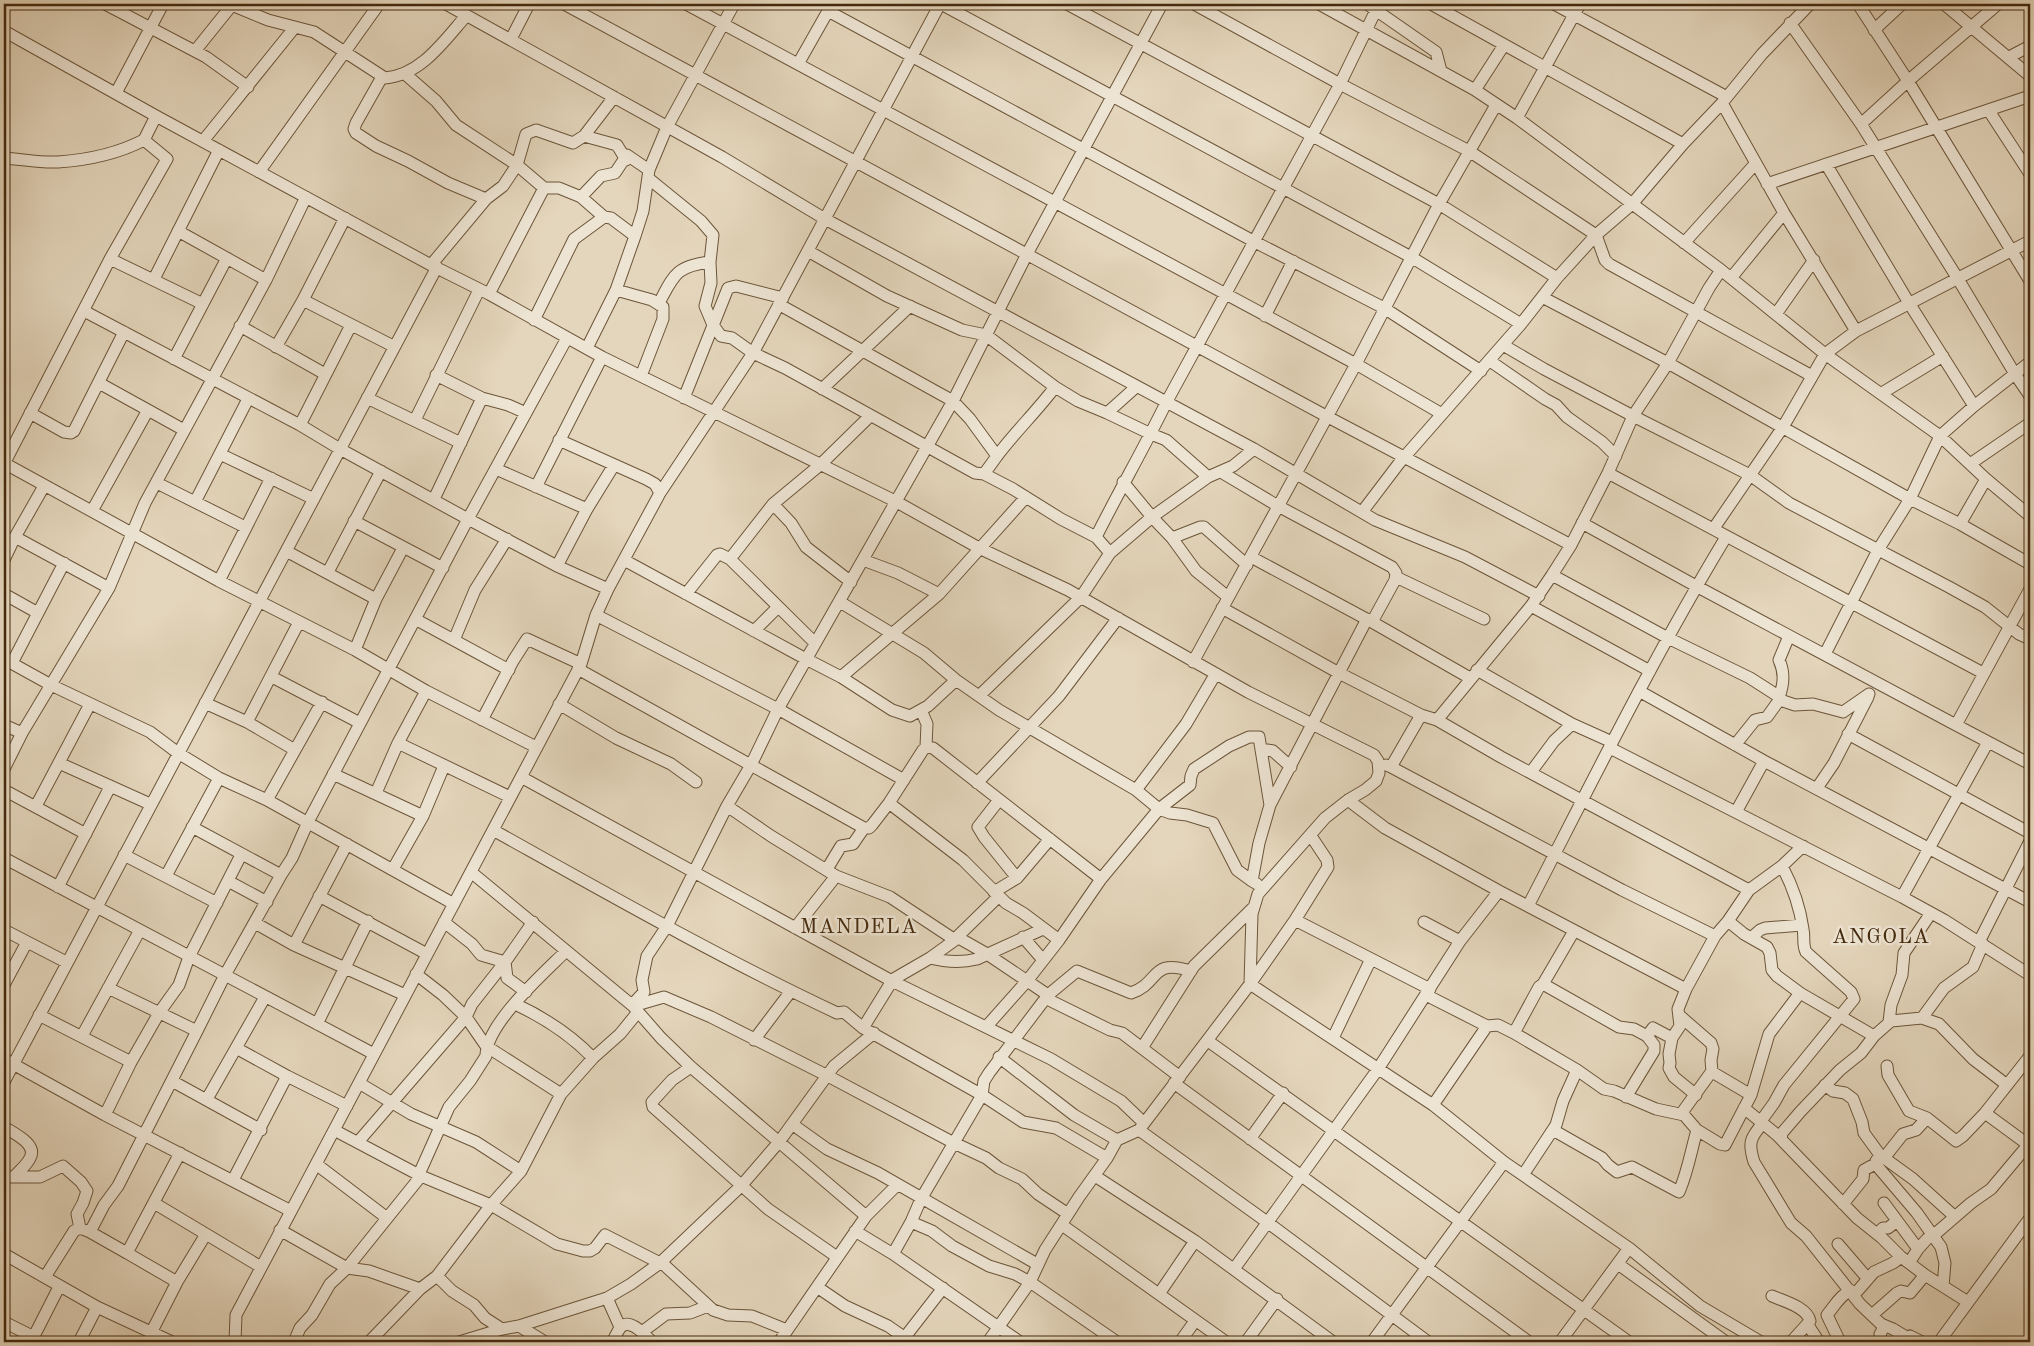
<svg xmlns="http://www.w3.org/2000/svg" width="2034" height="1346" font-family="'Old Standard TT',serif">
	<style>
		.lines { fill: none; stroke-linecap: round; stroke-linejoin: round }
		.minor-casing { stroke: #6c5539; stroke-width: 13 }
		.minor { stroke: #ede4d3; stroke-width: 11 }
		.labels { text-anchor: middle; stroke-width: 5; stroke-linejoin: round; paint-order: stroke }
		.neighbourhood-label { font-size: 21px; letter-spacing: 1px; fill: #442a0d; stroke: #ede4d3 }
	</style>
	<rect width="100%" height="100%" fill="#e4d6bc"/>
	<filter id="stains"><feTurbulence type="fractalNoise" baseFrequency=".004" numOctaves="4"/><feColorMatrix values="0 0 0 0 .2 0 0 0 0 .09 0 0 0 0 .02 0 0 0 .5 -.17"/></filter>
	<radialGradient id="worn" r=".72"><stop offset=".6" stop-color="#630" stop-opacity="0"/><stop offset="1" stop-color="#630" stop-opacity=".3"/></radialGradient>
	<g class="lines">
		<g class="minor-casing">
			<path id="minor" d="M105,4L206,57L248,87
				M229,4L268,20L314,32L385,78C421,75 444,41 466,16
				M446,4L722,157L825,219L1254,449L1375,520L1465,557L1539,596
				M564,4L1326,416L1571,545
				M686,4L1356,364L1442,414
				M941,4L1411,257L1521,324
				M1067,4L1439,204L1557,278
				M1194,4L1340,84L1469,151L1596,235L1605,260L1609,264L1812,376
				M1319,4L1475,90L1517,118L1721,270L1825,354L1940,436L1986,479L2030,516
				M1367,4L1436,52L1441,71
				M1431,4L1683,144
				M1554,4L1727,97
				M1858,4L1908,81L2030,281
				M1944,4L2030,76
				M828,11L1255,242L1384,308L1481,371
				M1790,23L1861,124L1958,279L2015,374L2030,396
				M1874,30L1902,4
				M4,31L156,116L431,265L489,294L602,357L895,501L979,548L1068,590L1248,692L1374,755L1378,761L1379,773L1376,781L1365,790L1348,800L1325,818L1258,894L1252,914L1250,984L1433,1105L1504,1162L1629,1248L1700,1306L1761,1342
				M511,39L529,4
				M195,51L232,5
				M2009,57L2030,46
				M798,64L832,4
				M404,73L436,101L456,125L517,165L544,188L489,294
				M382,77L356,123L354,129L356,133L376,146L408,161L448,183L486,199
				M1475,90L1504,45
				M116,93L163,4
				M1722,103L1784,213L1856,331
				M1989,111L2030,174
				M1517,118L1580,4
				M1861,124L1908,81L1998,4
				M584,136L617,145L626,160
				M203,141L295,27
				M4,158C21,159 40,163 58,162C87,160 119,153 144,140
				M1826,164L1909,303L1974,406
				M259,172L379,4
				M648,178L701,221L713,235L710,262L711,283L705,306L713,325L721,336L732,338L753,353L785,368L975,473L984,474
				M1767,184L2030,96
				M544,188H559L581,197L604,217L611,218L635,236
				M581,197L601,176L615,173L627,155L649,170
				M178,231L266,280
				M1684,243L1756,163
				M808,251L887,296L962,330L986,335L1055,387L1078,401L1107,413L1136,387
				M110,259L203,304
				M431,265L486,199L503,186L517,165L526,134L536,130L573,143L584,136L614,97
				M1731,278L1784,213
				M154,279L219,150
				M616,290L652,300L663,307V319L641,376
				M1542,297L1668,363L1910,499L1960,524L2030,564
				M303,300L393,346
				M659,303C674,275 676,266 710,262
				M780,305L953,401L970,419L997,456L984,474L1013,489L1061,519L1096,537
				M84,311L300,425L340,449L468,519L557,566L608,589
				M1776,314L1814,260
				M1265,316L1293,261
				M534,320L574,239L604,217
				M240,326L325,374
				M1503,345L1544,369L1633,416L1750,475L1789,503L1949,587L1985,607L2019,634L2030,639
				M276,347L303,300L345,218
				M587,348L616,290L635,236L643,211L649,170L667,127L734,4
				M174,359L227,258
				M1490,361L1545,399L1556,405L1567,417L1602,442L1616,456
				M436,375L482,398L508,405L526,413
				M99,383L184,430
				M822,389L910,306
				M1882,393L1943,356
				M367,398L461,443
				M684,398L728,288L736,286L783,298
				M30,413L64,432L71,433L74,431L124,332
				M1107,413L1151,434L1166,440L1208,477
				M415,420L479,290
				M300,425L351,325
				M559,440L646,479L655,484L660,493
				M220,454L314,499
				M997,456C1015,432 1037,411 1055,387
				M4,463L219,581L355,650L426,691L536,747
				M4,464L110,259L167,159L144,140L156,116
				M1970,464L2030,423
				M496,469L587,509
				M1221,472L1278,506L1392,567L1396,573L1395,580L1372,622
				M1608,473L1983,673
				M1123,482L1152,517L1172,538L1196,571L1228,597
				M157,483L245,527
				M536,487L602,357
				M434,499L482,398
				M195,502L248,399
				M773,504L791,523L806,547L851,582
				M92,511L148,410
				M1362,512L1400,462L1521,324L1557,278L1596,235L1632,204L1683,144L1722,103L1762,54L1810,4
				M354,521L443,568
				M1582,523L1696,586L1956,725L2030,589
				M1960,524L1986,479
				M1714,528L1783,427L1825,354L1856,331L2030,241
				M15,537L109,588
				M1172,538L1200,527H1204L1247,565
				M286,551L376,599
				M1110,553L1096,537C1119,491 1144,448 1166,403L1340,84L1379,4
				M1251,557L1372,622L1470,678
				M730,559L773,504L820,465L870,416
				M4,560L15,537L44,486
				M624,560L806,659L841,677L892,710L910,716L928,706L956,680
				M863,560L898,573L939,594
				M557,566L587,509L614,465
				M328,572L381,471
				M1552,575L1668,638L1750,678L1775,694L1783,701L1795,705L1813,704L1843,712L1869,694
				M1396,577L1484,619
				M219,581L271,478
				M4,594L38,613
				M686,594L717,555L720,554L730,559L815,643
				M840,602L924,653L956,680L999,710L1136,790L1159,809L1170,813L1187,815L1213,823L1237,870L1252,881
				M1531,606L1650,671
				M1222,608L1339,673L1421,715
				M596,615L778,709L904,780
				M415,619L509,670
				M754,631L778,607
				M454,640L475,590L507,539
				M355,650L376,599L403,548
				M1825,654L1878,550L1910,499L1940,436L1974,406L2030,362
				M4,659L51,685L150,732L178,753L219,778L267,800L454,904
				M1193,662L1356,364L1439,204L1496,105
				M12,663L64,563
				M578,669L864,828H869L872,825L889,803L923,750L926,747L933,748L1101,879
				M1477,670L1572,724L1612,742
				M272,677L360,723
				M841,677L939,594L1026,497
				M1639,691L1764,761L2030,902
				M980,695L1081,597L1110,553L1152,517L1208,477L1233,466L1254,449
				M1779,697C1784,684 1785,673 1779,660L1789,636
				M205,703L247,722L295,750
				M559,704L616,738L671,764L696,782
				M921,710L927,724L926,747
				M482,720L513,661L527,639L581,664
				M1437,720L1501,757L1749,890
				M247,722L299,622
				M4,725L22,733
				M1956,725L2030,764
				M1848,734L2030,833
				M398,743L510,797
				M1735,745L1755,720L1767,717L1780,699
				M1610,748L1902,897L1944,920L2030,975
				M1262,749L1273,751L1291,767
				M59,763L150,804
				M1386,765L1391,767L1421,715L1437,720L1531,606L1552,575L1571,545L1608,473L1633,416L1668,363L1709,288L1721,270
				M4,769L22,733L109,588L145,503L266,280L306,197
				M1531,772L1554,741L1572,724
				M333,774L423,816
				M521,777L892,981L1051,1059L1121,1101L1144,1123
				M977,783L1059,696L1118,618
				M1817,788L1834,763L1868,697
				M4,790L86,834
				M1136,790L1186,724L1215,675
				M376,793L398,743L426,691
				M267,800L322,702
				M999,800L978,827L984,837L1017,878
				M1348,800L1385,828L1499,891L1686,989L1715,936L1622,890L1391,767
				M889,803L963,860L1006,903L1023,913L1059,940
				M36,806L90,704
				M727,806L771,836L836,876L890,897L955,940L957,937L987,954L1048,995
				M1736,812L1764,761
				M192,827L281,875L225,975L197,1031
				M493,830C606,893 720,958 837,1013L844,1012L863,1028L982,1095L1023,1122L1056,1128L1107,1158
				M1311,836L1327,860L1328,867L1295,920L1430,989
				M124,855L217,903
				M4,858L374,1054
				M393,869L423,816L444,766
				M827,869L841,846L853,844L864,828
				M471,872L633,1006L661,1038L691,1067L866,1216
				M281,875L292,858L308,822L468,519L567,338
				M166,876L219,778
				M228,881L267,902
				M1257,884L1252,881L1259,843L1270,805L1367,619
				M58,887L110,787
				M994,892L1017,878L1050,839
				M319,896L427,954
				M1902,897L1988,742
				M1528,906C1592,782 1654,656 1726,537
				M1728,921L1744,934L1767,947L1770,953L1772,970L1777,976L1800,993L1874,1036
				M444,922L472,944L481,955L505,962L507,978L526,992
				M1424,922L1460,941
				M255,923L294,945L405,995
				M795,928L836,876
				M4,930L66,962
				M1715,936L1728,921L1749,890L1782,866L1803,846
				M957,937L998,897
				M1023,937L1043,960
				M1751,938L1760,930L1765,928L1802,925
				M1979,942L2030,841
				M294,945L347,844
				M930,958C946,962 961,963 977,959L1043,929
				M416,974L443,995L466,1017L486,1046L561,1094
				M892,980L930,958L955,940
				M1543,984L1619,1027L1634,1029L1647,1036L1654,1045V1051L1626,1097
				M4,985L27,942
				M1686,989L1678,1009L1680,1026L1672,1038L1669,1054L1670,1063L1669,1068L1674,1077L1696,1095
				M1426,995L1487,1026L1498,1025L1514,1033L1577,1070L1604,1089L1614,1091L1656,1109L1684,1115L1697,1130L1720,1144L1725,1145L1751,1095L1769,1034L1800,993
				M1045,998L1110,1030L1122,1033L1180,1077
				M515,1004C545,1018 570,1034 593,1058
				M632,1005L644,992L642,980L647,956L667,926L727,806L751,765L778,709L953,401L1027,254L1162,4
				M633,1006L664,997L711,1017L826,1075L954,1143L986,1158L999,1168L1022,1179L1038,1194L1068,1214
				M39,1015L131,1062
				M1680,1016L1711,1043L1713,1049L1711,1060L1712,1072L1751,1095
				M1922,1018L1944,988L1973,967L1983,944
				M1889,1022L1891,1005L1902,975L1904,953L1931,913
				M317,1024L368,921
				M986,1027L1027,981L1059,940L1101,879L1159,809L1190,785L1191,776L1194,769L1229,746L1249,737H1259L1270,805
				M863,1028L892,981
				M1514,1033L1539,987L1543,984L1574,931
				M82,1036L140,930
				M1647,1036L1653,1028L1672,1038
				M1333,1038L1371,959
				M754,1040L791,991
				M1208,1041L1629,1342
				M1142,1048L1194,966L1254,907
				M2030,1056L1985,1113L2030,1146
				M999,1057L1074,1115L1117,1140
				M4,1059L105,1115L291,1211
				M1887,1066L1888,1075L1909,1111L1927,1118L1956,1141L1963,1136L1985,1113
				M691,1067L672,1080L652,1102L653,1107L768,1209L837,1257
				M287,1076L347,1106
				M172,1081L261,1130
				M4,1082L437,267
				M359,1083L411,1114L476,1142L521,1171
				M1174,1083L1529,1342
				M1825,1085L1833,1091L1845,1093L1853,1099L1862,1122L1864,1133L1880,1155L1913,1179L1954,1216
				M207,1099L265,997
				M1433,1105L1487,1026
				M1744,1108L1777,1135L1857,1218L1882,1238L1901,1257L1925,1275L1968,1302
				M1681,1114L1712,1071
				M105,1115L131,1062L159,1013L179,985L189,957L241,855
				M1761,1121L1774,1103L1784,1085L1854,999L1851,992L1806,952C1802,944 1805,937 1803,929C1800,907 1792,885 1782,866
				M1763,1123C1750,1138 1748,1143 1754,1162L1791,1223L1806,1236L1860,1304L1881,1324L1893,1329L1908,1338L1910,1336L1922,1342
				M792,1124L827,1149L878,1173L1037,1264
				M4,1127C13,1133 38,1144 30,1158C27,1165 19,1171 14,1177H4
				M334,1130L421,1176L491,1205L557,1244L583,1251H590L595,1248L605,1235L660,1263
				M1139,1130L1267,1222L1428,1342
				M1553,1130L1602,1158L1608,1165L1617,1172L1632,1167L1679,1192C1688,1171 1691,1151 1697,1130
				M1250,1139L1283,1093
				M1781,1139L1782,1133L1800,1112L1840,1070L1861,1053L1874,1036L1891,1021L1922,1018L1939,1024L1973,1059L2007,1085
				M358,1142L466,1017L472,1004L505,962L533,922
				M1880,1155L1876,1161L1878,1167L1917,1213L1941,1247L1945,1263L1943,1286
				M1884,1158L1903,1134L1916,1130L1927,1118
				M316,1164L387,1218
				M1523,1175L1556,1125L1563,1101L1577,1070
				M1095,1176L1195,1241L1333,1342
				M14,1177H40L63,1166L81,1182L87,1191L83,1203L77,1214L80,1228
				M233,1180L287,1076L236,1048
				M154,1203L261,1267
				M1884,1203L1918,1249
				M1843,1204L1863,1179L1864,1170L1875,1164
				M911,1222L932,1231L952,1246L989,1266L1015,1274L1030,1282L1117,1342
				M1062,1225L1226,1342
				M280,1230L347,1268L369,1271L420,1289
				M855,1231L893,1254L1020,1342
				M90,1232L127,1253L180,1153
				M1877,1234L1883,1228H1888L1897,1221
				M1838,1244L1868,1279
				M127,1253L177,1282
				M4,1254L97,1307L172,1342
				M893,1254L911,1222L921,1199L982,1095L984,1081L989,1073L1048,995L1077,971L1131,993C1161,983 1149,958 1191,971
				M661,1262L713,1310L728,1315L752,1316L787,1330
				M1909,1263L1918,1249L1927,1239L1934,1235L1971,1203L1991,1189L2028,1145
				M1618,1264L1726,1342
				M1234,1269L1378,1069L1460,941L1499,891
				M437,1276L452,1291L474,1305L485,1318L502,1329
				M45,1277L74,1231L80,1228L90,1232L104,1205L118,1186L197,1031L108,988
				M817,1287L845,1306L888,1326L911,1342
				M1159,1294L1195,1241
				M1854,1295L1874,1272L1893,1263L1901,1257
				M1772,1296C1783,1301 1807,1307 1810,1321L1791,1342
				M607,1298L620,1327
				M1872,1315L1897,1293L1901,1291L1910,1293L1925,1275
				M4,1322L34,1337
				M1881,1324L1883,1329L1880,1334L1882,1342
				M1808,1325L1819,1342
				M519,1326L545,1342
				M642,1332L666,1314L690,1313L708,1306
				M151,1333L177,1282L206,1234
				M905,1337L943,1288
				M31,1342L59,1287
				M79,1342L97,1307
				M235,1342L236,1315L581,664L596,615L608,589L660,493L753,353L940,4
				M294,1342L300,1328L312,1315L330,1284L347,1268L421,1176L420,1172L449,1107L470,1081L486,1056C486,1024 543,974 566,951
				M369,1342L420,1289L437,1276L491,1205L521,1171L561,1094L593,1058L620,1034L638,1012
				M459,1342L502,1329L519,1326L607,1298L631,1284L660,1263L741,1186L779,1142L834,1066L874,1033
				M612,1342C615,1338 617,1332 620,1328C629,1316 646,1336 652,1342
				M779,1342L866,1216L897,1185
				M988,1342L1030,1282L1045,1250L1079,1197L1107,1158L1117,1140L1139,1130L1250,984L1295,920
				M1180,1342L1195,1321
				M1246,1342L1277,1299
				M1372,1342L1504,1162
				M1560,1342L1629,1248
				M1840,1342L1827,1315C1836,1304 1838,1298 1850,1290
				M1939,1342L2030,1218"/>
		</g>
		<use href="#minor" class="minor"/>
	</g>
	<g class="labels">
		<g class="neighbourhood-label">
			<text x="859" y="933">MANDELA</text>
			<text x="1881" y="943">ANGOLA</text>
		</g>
	</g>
	<rect width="2034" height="1346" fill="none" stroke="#e4d6bc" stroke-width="20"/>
	<rect x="5" y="5" width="2024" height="1336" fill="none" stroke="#442a0d" stroke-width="2.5"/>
	<rect x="10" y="10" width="2014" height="1326" fill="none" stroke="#442a0d"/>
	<rect width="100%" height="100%" filter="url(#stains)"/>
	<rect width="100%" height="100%" fill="url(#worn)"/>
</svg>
